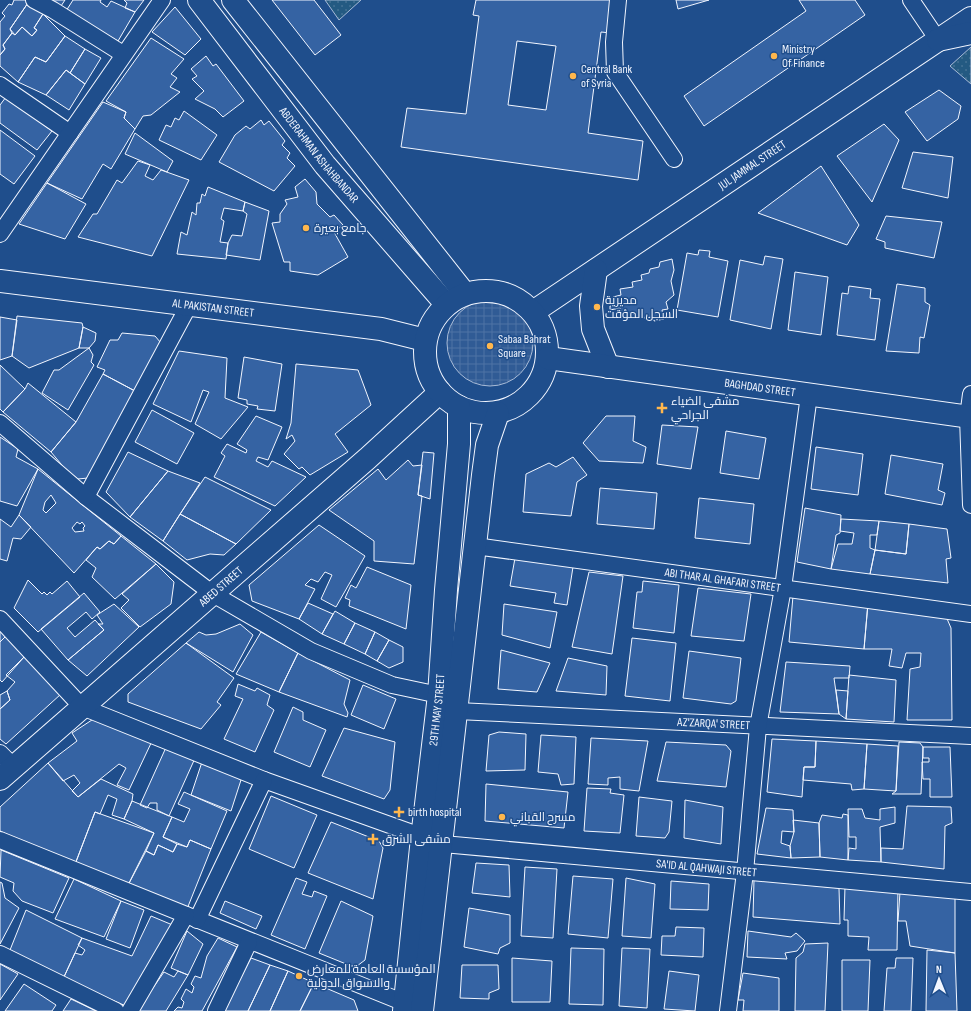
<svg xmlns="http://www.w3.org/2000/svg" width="971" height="1011" font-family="'Sofia Sans Condensed',Cairo,sans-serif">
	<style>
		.grass { fill: url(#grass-dots); stroke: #a8bbd7 }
		.plaza { fill: url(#plaza-grid); stroke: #a8bbd7 }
		.building { fill: #3563a3; stroke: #f2f6ff; fill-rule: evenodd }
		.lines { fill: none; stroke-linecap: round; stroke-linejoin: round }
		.minor-casing { stroke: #f2f6ff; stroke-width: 18 }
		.secondary-casing { stroke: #f2f6ff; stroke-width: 24 }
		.primary-casing { stroke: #f2f6ff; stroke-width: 24 }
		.minor { stroke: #1f4e8c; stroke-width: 16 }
		.secondary { stroke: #1f4e8c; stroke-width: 22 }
		.primary { stroke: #1f4e8c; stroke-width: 22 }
		.poi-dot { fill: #ffb74d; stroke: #1f4e8c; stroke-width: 1.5 }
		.labels { text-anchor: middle; stroke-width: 3; stroke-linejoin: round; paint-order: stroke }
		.poi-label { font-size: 12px; fill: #f2f6ff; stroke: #1f4e8c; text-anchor: start }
		.street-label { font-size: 12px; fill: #f2f6ff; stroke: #1f4e8c }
	</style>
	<defs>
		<pattern id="grass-dots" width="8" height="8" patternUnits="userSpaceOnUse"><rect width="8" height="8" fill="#245a82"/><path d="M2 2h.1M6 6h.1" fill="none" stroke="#447295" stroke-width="1.8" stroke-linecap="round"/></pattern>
		<pattern id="plaza-grid" width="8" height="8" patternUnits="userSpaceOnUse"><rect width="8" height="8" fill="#305b95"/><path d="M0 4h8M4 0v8" fill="none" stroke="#4e73a5"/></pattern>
	</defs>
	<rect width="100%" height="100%" fill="#1f4e8c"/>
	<path class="grass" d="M325,0H361L339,20Z
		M971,47V84L950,66Z"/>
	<path class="plaza" d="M447 343a43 43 0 1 1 86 0a43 43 0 1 1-86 0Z"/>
	<path class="building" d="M14,0H30L10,29L12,33L3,45L5,49L0,55V22L5,16L2,13L9,4L12,5Z
		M30,0L46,9L34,28L37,30L32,36L22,27L15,35L10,29Z
		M44,0H65L59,9Z
		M73,0H101L100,2L107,7L111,1L135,12L118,41L66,11Z
		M124,0H144L135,12L125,8L127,3Z
		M272,0H314L341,35L315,55Z
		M476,0H615L611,33L601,32L588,133L643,141L638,180L401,147L407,108L466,114L479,16L473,15ZM517,41L556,46L546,110L508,105Z
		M676,0H709L678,9Z
		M799,0H855L865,15L704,126L684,96L806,11Z
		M175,7L201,39L185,55L152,32Z
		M43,14L65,36L46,62L35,57L18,82L0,66V55L5,49L3,45L12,33L15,35L22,27L32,36L37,30L34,28Z
		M65,36L85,49L70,73L66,70L46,95L18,82L35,57L46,62Z
		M151,38L184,59L171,74L177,78L170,87L180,92L151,115L143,116L135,129L124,118L126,112L106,101Z
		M85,49L101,58L85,84L70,73Z
		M206,56L213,66L216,64L244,101L223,117L215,109L195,99L204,91L192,79L197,76L191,69Z
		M66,70L85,84L69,110L46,95Z
		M939,90L961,106L958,119L927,141L905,112Z
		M6,97L52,131L37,150L0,123V105Z
		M103,102L126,112L124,118L135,129L111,169L103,164L82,199L47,183Z
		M184,111L217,135L201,160L159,140L166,125L171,127L175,118L179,120Z
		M261,120L264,125L269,121L285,141L282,145L290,153L287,158L295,166L274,191L219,162L235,135L246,126L250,129Z
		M884,124L899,140L872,202L837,156Z
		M0,130L35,156L14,184L0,174Z
		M135,133L173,161L167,172L125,154Z
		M913,152L953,157L948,198L902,188Z
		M138,161L150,165L145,176L153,180L161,170L189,180L152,256L78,237L93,214H97L117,180L122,183Z
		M821,166L859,225L847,245L758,213Z
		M305,179L316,192L317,204L330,217L334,215L343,225L334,232L348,257L318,275L290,271V262H284L272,223L280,222V214L287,204L285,200L298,197L295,187Z
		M47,183L86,204L65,239L19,224Z
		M208,187L245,202L243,211L224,208L221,219L224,221L220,242L228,243L226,259L177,254L181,232L187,235L192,212L196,215L197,203H200L202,194L205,196Z
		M245,202L269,211L260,260L226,255L228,243L232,235L242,236L247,214L243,211Z
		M886,216L942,222L934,258L885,248V242L876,239Z
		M699,250L710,251L709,257L728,261L718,317L677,310L687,253L698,255Z
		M765,256L783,259L771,329L730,320L740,260L763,265Z
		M672,259L674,270L671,281L674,295L666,302L668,309L662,310L664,319L654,321L653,317L644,318L643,314L634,315L633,312L622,314L620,308L610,310V306L615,305L613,297L621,295L620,289L633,287L632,282L642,280L641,275L649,273L650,269L659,267L660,262Z
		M795,272L828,277L821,335L788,330Z
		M897,284L925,288V302L930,305L924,338L920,337L919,353L886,351Z
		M849,286L871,289L870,298L880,299L875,340L837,335L842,293L848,294Z
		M17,316L82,323L83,327L79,348L29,368L12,356Z
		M0,317L17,320L12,356L0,360Z
		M83,327L96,333L95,341L89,348H79Z
		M122,333L155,336L161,343L135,391L103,374L105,370L97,367L110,340H118Z
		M89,348L93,355L91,362L94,365L68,410L42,393L54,370H59Z
		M179,351L227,358L225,398L248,407L221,439L195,424L209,392L203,390L191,422L153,404Z
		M244,357L282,364L275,411L257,409L258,406L247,404V400L238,398Z
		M296,364L358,370L371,405L335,434L348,452L310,475L302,467L299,469L284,454L295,441L292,435L286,439L291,423Z
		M0,365L25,389L3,412L0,409Z
		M103,374L135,391L88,478L78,479L66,470L51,452L76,422Z
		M28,383L76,422L51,452L3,412L25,389Z
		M152,410L194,433L177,464L135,442Z
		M256,416L282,427L268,460L258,457L256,461L268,467L272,461L306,477L275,506L214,477L225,456L221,453L227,444L246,453L247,450L237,444Z
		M606,416H635L633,441L646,447L643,463L599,461L583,443Z
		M662,425L698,427L691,469L657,464Z
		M726,431L766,438L759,479L720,473Z
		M0,437L18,449L16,457L38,469L17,506L0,501Z
		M816,447L863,454L858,495L811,489Z
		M128,452L168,471L130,517L106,492Z
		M423,452L434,453L430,499L418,495Z
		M891,455L943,464L938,490L945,493L942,505L885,494Z
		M573,457L587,475L577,482L571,516L523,512L526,474L549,463L556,467Z
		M408,460L413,466L422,465L418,495L422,496L414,564L374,561V541L329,510L378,469L386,480Z
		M38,469L121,536L114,544L109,541L100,549L97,547L74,573L19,515ZM51,495L56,503L46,513L43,510L45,502ZM77,522L80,524L82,522L85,526L83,528L84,531L75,532L72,528Z
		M168,471L200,483L163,541L130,517Z
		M205,477L271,510L236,544L180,514Z
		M600,488L657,493L654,529L597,524Z
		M699,498L754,504L750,544L695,538Z
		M805,508L841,515L840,533L836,535L831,569L797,562Z
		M180,514L236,544L224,555L210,554L187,560L163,541Z
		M19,515L31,527L21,539L13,538L7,561L0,559V519L11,527Z
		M841,519L879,521L877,535H870V548L875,550L870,574L831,569L838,544H852L854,533L840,531Z
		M879,521L909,524L906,554L875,550Z
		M909,524L947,529L951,558L946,559L948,583L870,574L875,550L906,554Z
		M319,525L365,556L336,607L321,599L332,575L325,572L318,582L311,579L305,585L315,589L299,619L252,601L249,585Z
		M121,536L156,564L115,599L92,577L96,568L86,560L97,547L100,549L109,541L114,544Z
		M515,558L573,567L567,605L554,603L556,593L510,586Z
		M156,564L174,582L171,604L140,627L121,608L129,600L122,594Z
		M367,567L411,585L406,629L349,606L350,600L345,598L351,585L356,588Z
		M589,572L623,576L612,654L572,647Z
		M28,580L42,594L44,592L47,595L50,592L52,594L67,581L80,597L38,632L14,608Z
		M643,581L679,585L674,633L633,628L637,592H642Z
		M698,588L751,594L744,641L691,636Z
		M84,593L100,612L92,619L86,612L67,628L75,637L95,620L104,630L68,660L41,629Z
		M793,596L868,603L864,649L789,642Z
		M308,603L333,614L322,634L299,619Z
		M868,603L945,614L951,628L952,720H907L910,669L920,667L921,653H906L902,668L889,666L892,649H864Z
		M114,604L139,627L87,676L68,660L104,630L98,624H103L97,615Z
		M504,604L557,612L550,648L502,635Z
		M335,611L355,623L344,644L322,634Z
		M355,623L375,632L365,654L344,644Z
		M240,624L253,635L233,672L186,643L199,632L206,635L216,634Z
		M0,629L7,635L0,642Z
		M261,632L298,653L279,692L236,674Z
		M375,632L389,640L377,661L365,654Z
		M7,635L25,656L2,682L0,680V642Z
		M632,638L676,643L670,701L625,696Z
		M389,640L403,647V662L389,668L377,661Z
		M186,643L234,678L217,702L221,705L201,729L128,702V694Z
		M501,650L550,663L537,692L498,689Z
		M689,651L741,658L736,701L731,704L683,698Z
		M298,653L350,680L344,704L348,713L347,717L279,692Z
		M25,656L61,694L6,744L0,739V709L10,700L7,691L15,682L6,675Z
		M568,658L607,666L606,695L556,691Z
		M786,662L850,666L849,678H834L839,714L780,712Z
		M849,675L896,680L894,722L846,719Z
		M238,684L255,691L257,688L270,695L267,705L274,710L255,752L224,739L243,699L235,696Z
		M363,685L396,699L384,729L351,715Z
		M836,690L848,691L846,719L839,714Z
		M7,691L10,700L0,709V695Z
		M293,707L303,712V720L326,730L310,767L274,752Z
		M98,716L153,739L129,790L117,785L126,768L119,764L78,797L72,791L80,783L74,775L63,781L48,763L77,741L72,733Z
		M344,728L395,742L390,790L384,799L322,776Z
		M499,732L526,734L525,770L486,771L489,735Z
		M541,735L576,737L574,784L561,785L558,774L538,772Z
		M591,738L648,741L639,791L620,789V777L608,778V785L588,784Z
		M772,739L816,741L815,767H804L802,797L767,792Z
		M816,741L867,744L864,789L852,790L851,784L803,780L804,767H815Z
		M666,742L726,745L731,751L726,787L657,781Z
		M899,742L920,743L923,747L921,794H892L896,791Z
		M168,743L196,756L169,816L157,810V803H150L147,808L140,805Z
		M867,744L898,746L896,791L864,789Z
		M923,747H950L952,797H930V779H923L922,762H929V758H923Z
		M203,759L241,780L231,811L191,795Z
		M48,763L78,797L101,779L133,794L132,801L124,819L112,815L117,799L108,795L100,814L95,812L74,867L0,831V807Z
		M486,784L568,792L564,828L485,821Z
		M587,788L611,789L610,793L624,795L620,833L584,831Z
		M184,792L227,811L211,849L190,840L187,847L163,837L172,817L184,822L190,809L178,804Z
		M271,796L317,815L294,868L249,849Z
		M639,797L672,801L669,832L665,838L636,836Z
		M685,800L723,807L721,844L684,838Z
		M132,801L172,817L163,837L177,844L173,852L158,845L154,855L146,851L154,833L124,819Z
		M907,806L951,807L952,823L945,826L944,869L881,862V848L903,849Z
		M895,807V823L880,827L881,862L848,860L849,848L856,849V837H849L848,809H862L865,818L880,820V809Z
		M766,808L793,810L794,832L782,831L781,843L790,846L791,858L757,854Z
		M95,812L154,833L125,891L74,867Z
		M843,814L848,815V860L820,857L819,823L822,815L842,818Z
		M793,820L819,823L820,857L791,858L790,846L794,832Z
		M331,822L379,841L383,848L373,899L308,873Z
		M190,840L211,849L185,914L125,891L146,851L154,855L158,845L173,852L177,844L187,847Z
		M1,850L69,878L53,913L22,901L13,891L14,883L0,877Z
		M476,863L509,865L510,897L472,893Z
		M525,867L557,869L553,938L521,936Z
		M573,876L613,879L608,938L568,934Z
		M296,878L307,882L302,894L312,897L314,891L327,896L305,949L271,935Z
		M626,878L655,884L651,938L622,936Z
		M74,879L121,901L104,937L55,919Z
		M754,880L839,888L840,924L753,917Z
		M671,881L709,884L708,910L670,909Z
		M0,882L2,883L5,898L19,908L0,944Z
		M845,886L898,887L897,950H868L869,937L848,936V920H844Z
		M900,892L955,897V953L910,946L906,921H898Z
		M121,901L144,910L130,948L106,939Z
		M225,901L262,916L256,929L220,913Z
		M341,901L373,916L365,960L357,966H351L319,953Z
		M469,908L510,915V943L500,948L498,954L464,947Z
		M26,910L82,938L63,979L10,950Z
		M151,916L175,926L126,1006L63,979L75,953L82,955L85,950L78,945L82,938L132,956Z
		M676,927L704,928L703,957L661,955L662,936H675Z
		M187,931L203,944L188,975L171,968Z
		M748,931L791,937L796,933L805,941L797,951L785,953L787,959L747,957Z
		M218,938L237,947L202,1011H174L178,1007L182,1008L184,1002L181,999L186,989L192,993L194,987L191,984L195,976L201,978L207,956Z
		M828,943L825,1011H795L796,958L803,952L805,944Z
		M571,948L604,949L603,1005L569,1004Z
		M622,948L650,949L647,1008L619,1006Z
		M927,950L955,953L957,1011H926Z
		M251,958L270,965L248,1011H224Z
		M512,958L552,961L550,1002H512Z
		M896,958H913L911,1011H884L887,968H895Z
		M842,960H870L868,1011H842Z
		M0,964L18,974L0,1000Z
		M270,965L288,971L270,1011H248Z
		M462,965H498L499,989L489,993V999L460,998Z
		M178,971L188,975L166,1011H137L164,972L174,977Z
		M288,971L314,983L300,1011H270Z
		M669,971L699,975L695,1011L664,1009Z
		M743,973L779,978V1011H743L744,1000H738Z
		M314,983L354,1000L358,1011H300Z
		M24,984L56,1005L52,1011H5Z
		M71,999L96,1011H63Z"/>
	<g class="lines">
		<g class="minor-casing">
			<g id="minor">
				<path d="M34,0L53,10L123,54"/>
				<path d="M618,0L614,42L615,72L674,159"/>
				<path d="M911,0L938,40"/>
				<path d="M0,85L70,133"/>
				<path d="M0,234L162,0"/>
				<path d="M971,394L968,417L971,505"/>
				<path d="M0,423L86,497L213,594L311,651L392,685L439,695"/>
				<path d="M86,497L189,305"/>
				<path id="s1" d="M475,546L971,614"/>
				<path id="s2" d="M0,619L82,707L264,780L443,844L971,892"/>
				<path id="s3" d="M457,711L971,736"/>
				<path d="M0,753L13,766"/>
				<path d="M0,840L405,1003"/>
				<path d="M197,920L264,780"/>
				<path d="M0,954L116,1011"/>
				<path d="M130,1011L186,915"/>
				<path d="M216,1011L249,942"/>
				<path d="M728,1011L745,872L758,727L783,588L809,395"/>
			</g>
		</g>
		<g class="secondary-casing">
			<g id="secondary">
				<path id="s4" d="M199,0L325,165L446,304"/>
				<path d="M233,0L465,294"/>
				<path id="s5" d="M0,281L381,329L425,340"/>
				<path id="s6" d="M533,312L971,18"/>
				<path id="s7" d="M0,779L368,458L440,392"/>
			</g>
		</g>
		<g class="primary-casing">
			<g id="primary">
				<path d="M938,40L971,33"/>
				<path d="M596,270L591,306L593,329L608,367"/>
				<circle cx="486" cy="352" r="61"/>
				<path id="s8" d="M548,358L971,417"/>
				<path id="s9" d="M404,1011L422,838L439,695L446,590L459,444V407"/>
				<path d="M422,1011L483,475L487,445L498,413"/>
			</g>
		</g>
		<use href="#minor" class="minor"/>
		<use href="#secondary" class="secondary"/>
		<use href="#primary" class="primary"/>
	</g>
	<g class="poi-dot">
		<circle cx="774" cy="56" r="4"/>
		<circle cx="573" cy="76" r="4"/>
		<circle cx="306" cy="228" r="4"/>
		<circle cx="597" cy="307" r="4"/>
		<circle cx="490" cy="346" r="4"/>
		<path d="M660 402h4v4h4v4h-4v4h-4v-4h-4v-4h4z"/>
		<path d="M397 806h4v4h4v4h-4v4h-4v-4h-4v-4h4z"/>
		<circle cx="502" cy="817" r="4"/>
		<path d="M371 833h4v4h4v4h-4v4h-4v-4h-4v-4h4z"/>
		<circle cx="299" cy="976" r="4"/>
	</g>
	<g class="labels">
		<g class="poi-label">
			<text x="782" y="53">Ministry<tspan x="782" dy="14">Of Finance</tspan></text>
			<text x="581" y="73">Central Bank<tspan x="581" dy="14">of Syria</tspan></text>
			<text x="314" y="232">جامع بعيرة</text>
			<text x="605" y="304">مديرية<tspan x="605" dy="14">السجل المؤقت</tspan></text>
			<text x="498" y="343">Sabaa Bahrat<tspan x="498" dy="14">Square</tspan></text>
			<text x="671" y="405">مشفى الضياء<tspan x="671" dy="14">الجراحي</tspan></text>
			<text x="408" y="816">birth hospital</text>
			<text x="510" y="821">مسرح القباني</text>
			<text x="382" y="843">مشفى الشرق</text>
			<text x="307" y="973">المؤسسة العامة للمعارض<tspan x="307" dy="14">والاسواق الدولية</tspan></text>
		</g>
		<g class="street-label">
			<text dy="4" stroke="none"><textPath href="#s4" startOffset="196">ABDERAHMAN ASHAHBANDAR</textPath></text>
			<text dy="4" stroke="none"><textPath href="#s6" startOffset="264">JUL JAMMAL STREET</textPath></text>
			<text dy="4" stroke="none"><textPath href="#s5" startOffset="215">AL PAKISTAN STREET</textPath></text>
			<text dy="4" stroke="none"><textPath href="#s8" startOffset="214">BAGHDAD STREET</textPath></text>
			<text dy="4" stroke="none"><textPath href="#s1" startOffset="250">ABI THAR AL GHAFARI STREET</textPath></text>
			<text dy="4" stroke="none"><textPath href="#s7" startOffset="293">ABED STREET</textPath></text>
			<text dy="4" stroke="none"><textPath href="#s9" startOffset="303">29TH MAY STREET</textPath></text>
			<text dy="4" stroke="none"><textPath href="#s3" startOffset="257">AZ'ZARQA' STREET</textPath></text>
			<text dy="4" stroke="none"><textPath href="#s2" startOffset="771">SA'ID AL QAHWAJI STREET</textPath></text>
		</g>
	</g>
	<g transform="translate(939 979) rotate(359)" stroke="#1f4e8c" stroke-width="3" paint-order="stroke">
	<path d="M0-3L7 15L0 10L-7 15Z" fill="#f2f6ff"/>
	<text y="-6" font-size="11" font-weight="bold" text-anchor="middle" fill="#f2f6ff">N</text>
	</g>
</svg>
